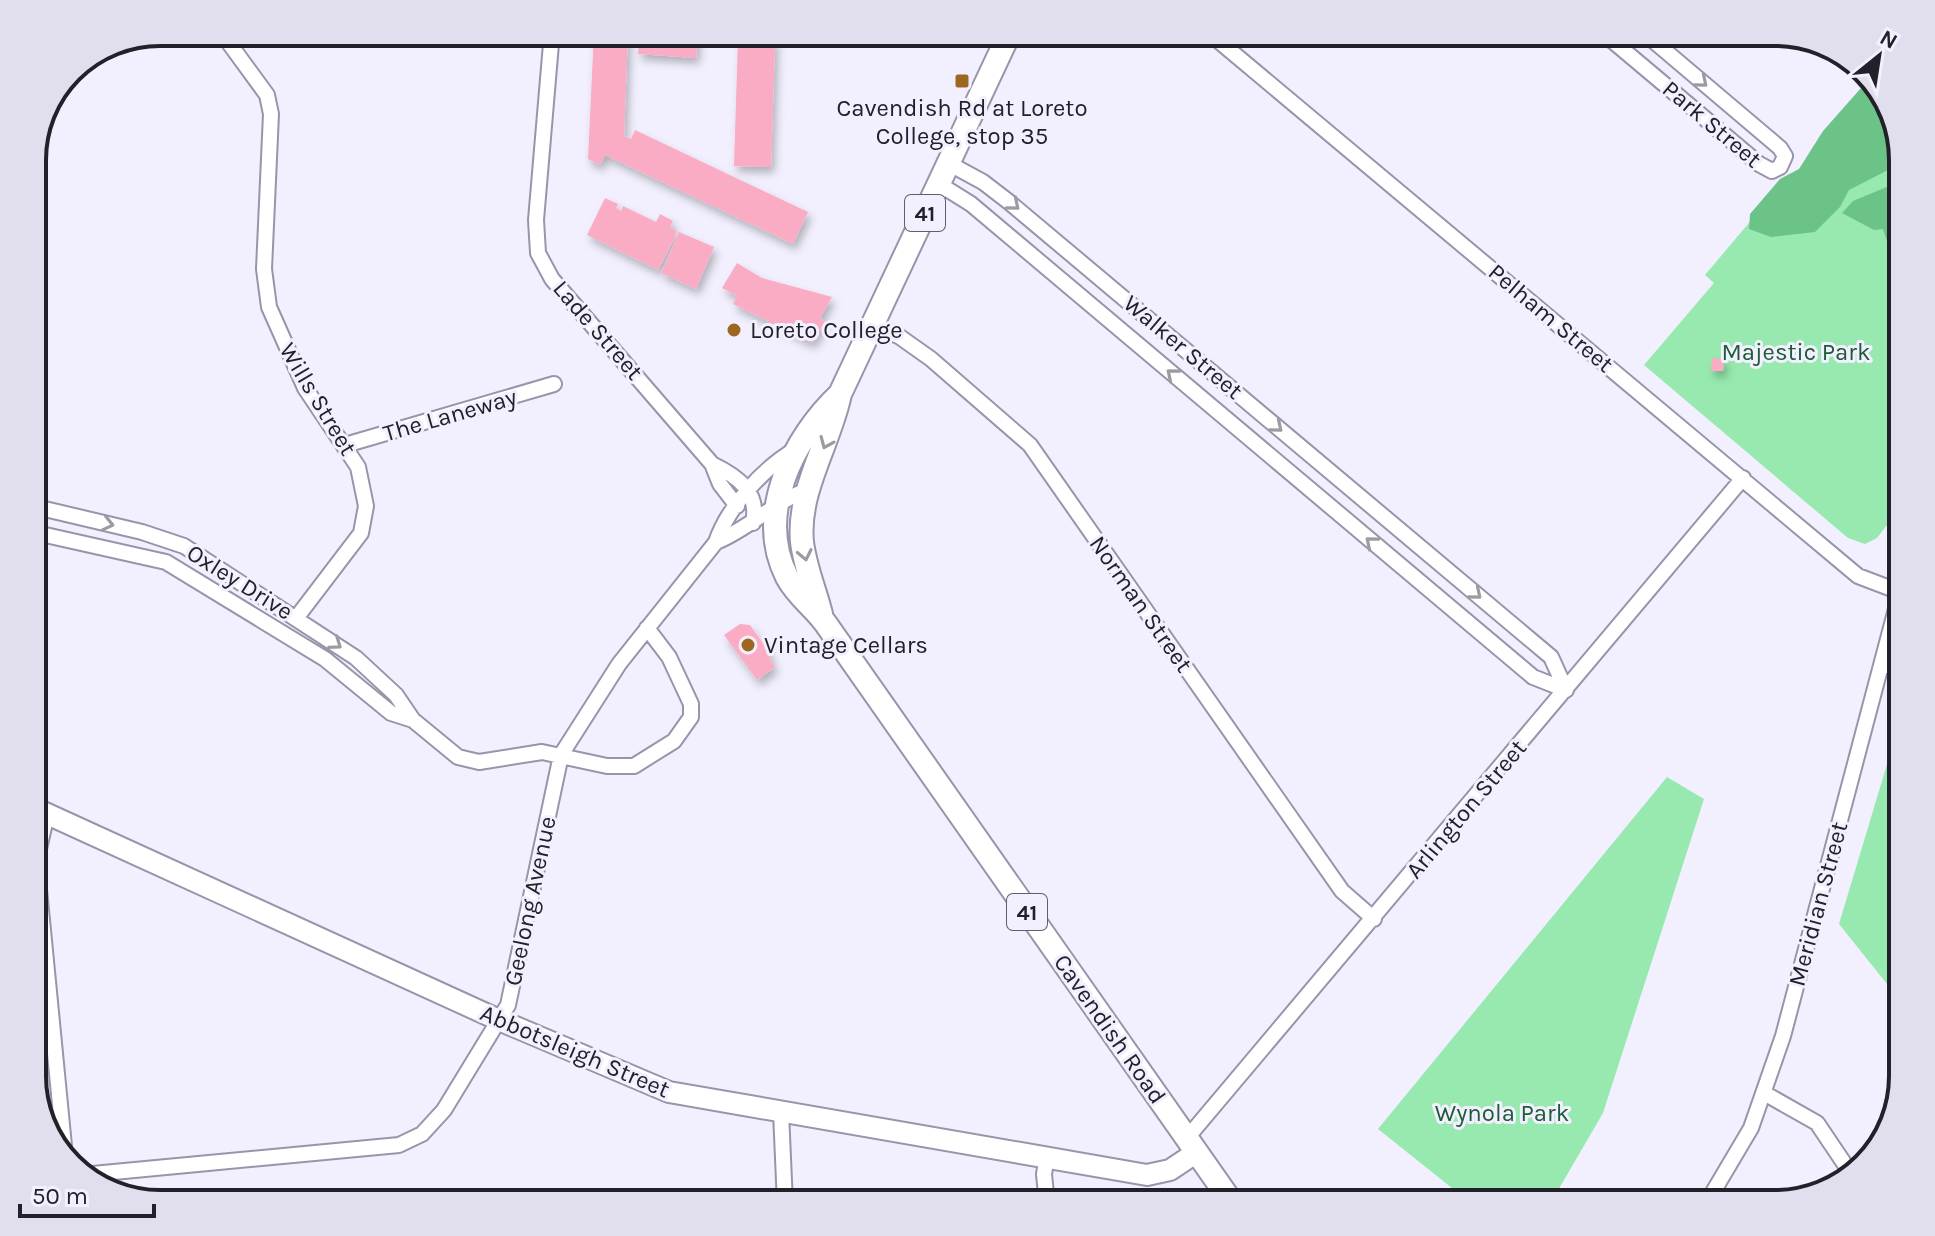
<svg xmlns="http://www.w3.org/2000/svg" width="1935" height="1236" font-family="Karla,sans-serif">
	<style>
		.green { fill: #97e9b0 }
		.forest { fill: #6bc388 }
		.building { fill: #fbacc5; filter: url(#shadow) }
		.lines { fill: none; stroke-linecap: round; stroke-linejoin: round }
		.street-casing { stroke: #9895aa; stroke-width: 18 }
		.secondary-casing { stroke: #9895aa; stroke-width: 24 }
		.primary-casing { stroke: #9895aa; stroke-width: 26 }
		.street { stroke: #fff; stroke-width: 14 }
		.secondary { stroke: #fff; stroke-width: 20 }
		.primary { stroke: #fff; stroke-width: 22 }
		.oneway { stroke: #9c9b9f }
		.poi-dot { fill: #9c6720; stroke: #f2f0fe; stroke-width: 3 }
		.labels { text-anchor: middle; stroke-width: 6; stroke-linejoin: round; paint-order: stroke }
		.shield { fill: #f2f0fe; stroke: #605f69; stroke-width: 2 }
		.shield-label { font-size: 22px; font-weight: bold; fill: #222129 }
		.poi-label { font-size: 24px; fill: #222129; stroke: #f2f0fe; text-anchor: start }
		.street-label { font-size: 24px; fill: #222129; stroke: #f2f0fe }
		.park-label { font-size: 24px; fill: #1d5c35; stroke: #f2f0fe }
		.rim { fill: none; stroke: #222129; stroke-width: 4 }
	</style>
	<defs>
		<filter id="shadow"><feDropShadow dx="3.5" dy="6" stdDeviation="4" flood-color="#0004"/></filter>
	</defs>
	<rect width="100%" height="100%" fill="#f2f0fe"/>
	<path class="green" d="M1886,96L1903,152V504L1877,538L1865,544L1848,538L1644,365L1714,283L1705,275L1775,192Z
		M1903,711V1004L1839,924Z
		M1667,777L1704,799L1603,1113L1550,1204H1472L1378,1129Z"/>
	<path class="forest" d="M1869,79C1883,93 1897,109 1889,129L1895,128L1903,152V257L1891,254L1883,229L1874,230L1842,213L1853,201L1894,184L1890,169L1849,190L1840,207L1815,232L1771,237L1749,229L1750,214L1780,179L1799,169L1823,131Z"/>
	<path class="building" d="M594,32H628L624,136L631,139L635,130L808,212L793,244L605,155L600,165L588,159Z
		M640,32H698L696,58L638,54Z
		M738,38L775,39L771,167L734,166Z
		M605,198L618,204L616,208L621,211L623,206L656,222L660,214L673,221L670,227L676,230L675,237L658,270L587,235Z
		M679,232L714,247L696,289L661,273Z
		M737,263L762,278L832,297L820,318L825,322L812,343L733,304L737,296L722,288Z
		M1712,358L1724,359L1723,371H1711Z
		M740,624L750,625L772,656L769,658L775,667L757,680L724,635Z"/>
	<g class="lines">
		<g class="street-casing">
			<path id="street" d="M221,32L267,95L271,114L264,269L269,307L305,388L358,467L366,506L361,533L297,617
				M552,32L536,220L538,253L552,279L712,464L720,484L737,506
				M1208,32L1858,576L1900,592
				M1602,32L1759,164L1772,171L1780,167L1785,156L1780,148L1643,32
				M948,163L983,182L1009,202L1551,657L1566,690
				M939,184L971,204L1533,677L1566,690
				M873,324L900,337L931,359L1030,445L1342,891L1374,919
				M345,445L554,384
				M712,464C737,476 760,492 753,523
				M32,506L142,532L184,546L356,658L396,695L413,720L458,757L479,762L542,752L607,766H634L674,741L691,717V704L669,657L647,628
				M32,532L166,562L325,659L391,713L413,720
				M716,542C749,529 776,500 808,490
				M1882,663L1903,673
				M47,814L39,849L38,879L65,1156
				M1764,1093L1817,1123L1852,1175
				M781,1112L785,1204
				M1187,1138L1743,478
				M82,1175L399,1145L422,1134L444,1110L508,1005L561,755L619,664L716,542C728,507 763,468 796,449
				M1047,1204L1044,1174L1047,1156
				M1706,1204L1751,1128L1783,1036L1902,586"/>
		</g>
		<g class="secondary-casing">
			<path id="secondary" d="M32,807L499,1020L669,1092L1147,1175L1170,1170L1197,1152"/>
		</g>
		<g class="primary-casing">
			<path id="primary" d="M840,394C793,438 755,514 787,577C797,596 814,607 826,624L1233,1204
				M821,614C815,590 805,567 802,542C797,491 830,443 840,394L1010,32"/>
		</g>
		<use href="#street" class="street"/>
		<use href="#secondary" class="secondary"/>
		<use href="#primary" class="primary"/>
	</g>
	<defs><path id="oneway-chevron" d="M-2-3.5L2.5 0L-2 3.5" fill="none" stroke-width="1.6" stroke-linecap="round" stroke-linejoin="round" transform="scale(2)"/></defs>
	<g class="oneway">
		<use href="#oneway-chevron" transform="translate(1702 82) rotate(40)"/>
		<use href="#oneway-chevron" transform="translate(1014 205) rotate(40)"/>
		<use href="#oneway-chevron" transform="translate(1172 374) rotate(-140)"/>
		<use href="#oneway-chevron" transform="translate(1277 427) rotate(40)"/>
		<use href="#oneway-chevron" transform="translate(826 443) rotate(113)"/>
		<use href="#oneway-chevron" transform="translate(108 524) rotate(13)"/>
		<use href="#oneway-chevron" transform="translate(1371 542) rotate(-140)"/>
		<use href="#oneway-chevron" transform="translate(805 555) rotate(78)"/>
		<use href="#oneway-chevron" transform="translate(1476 594) rotate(40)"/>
		<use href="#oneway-chevron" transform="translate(336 644) rotate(35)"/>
	</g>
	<g class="poi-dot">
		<rect x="954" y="73" width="16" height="16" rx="4"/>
		<circle cx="734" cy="330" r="8"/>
		<circle cx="748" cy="645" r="8"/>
	</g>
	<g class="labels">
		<g class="shield">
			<rect x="905" y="195" width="40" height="36" rx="6"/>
			<rect x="1007" y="894" width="40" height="36" rx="6"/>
		</g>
		<g class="shield-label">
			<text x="925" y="221">41</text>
			<text x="1027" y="920">41</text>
		</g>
		<g class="poi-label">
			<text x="962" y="116" text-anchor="middle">Cavendish Rd at Loreto<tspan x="962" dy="28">College, stop 35</tspan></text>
			<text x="750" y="338">Loreto College</text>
			<text x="764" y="653">Vintage Cellars</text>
		</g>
		<g class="street-label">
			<text transform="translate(1712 124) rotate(40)" y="8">Park Street</text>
			<text transform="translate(1551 318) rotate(40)" y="8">Pelham Street</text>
			<text transform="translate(598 330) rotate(49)" y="8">Lade Street</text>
			<text transform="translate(1183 347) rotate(40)" y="8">Walker Street</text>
			<text transform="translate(318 399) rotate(59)" y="8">Wills Street</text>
			<text transform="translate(450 415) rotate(-16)" y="8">The Laneway</text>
			<text transform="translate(240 582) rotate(32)" y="8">Oxley Drive</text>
			<text transform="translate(1141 604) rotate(55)" y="8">Norman Street</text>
			<text transform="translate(1466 809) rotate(-50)" y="8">Arlington Street</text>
			<text transform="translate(530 901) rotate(-78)" y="8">Geelong Avenue</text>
			<text transform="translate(1818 904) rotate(-75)" y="8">Meridian Street</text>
			<text transform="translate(1110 1029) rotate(55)" y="8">Cavendish Road</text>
			<text transform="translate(575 1051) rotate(23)" y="8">Abbotsleigh Street</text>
		</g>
		<g class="park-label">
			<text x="1796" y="360">Majestic Park</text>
			<text x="1502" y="1121">Wynola Park</text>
		</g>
	</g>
	<path d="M0 0H1935V1236H0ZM160 46H1775A114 114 0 0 1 1889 160V1076A114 114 0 0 1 1775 1190H160A114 114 0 0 1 46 1076V160A114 114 0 0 1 160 46Z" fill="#e1dfed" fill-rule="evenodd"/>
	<path class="rim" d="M160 46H1775A114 114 0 0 1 1889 160V1076A114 114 0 0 1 1775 1190H160A114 114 0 0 1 46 1076V160A114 114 0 0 1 160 46Z"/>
	<g transform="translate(1879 56) rotate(30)" stroke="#f2f0fe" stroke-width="6" paint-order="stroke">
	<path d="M0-6L14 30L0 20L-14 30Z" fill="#222129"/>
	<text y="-12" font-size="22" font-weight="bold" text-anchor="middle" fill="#222129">N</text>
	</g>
	<path d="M20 1204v12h134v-12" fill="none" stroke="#222129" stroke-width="4"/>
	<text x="32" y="1204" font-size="24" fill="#222129" stroke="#f2f0fe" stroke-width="6" paint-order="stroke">50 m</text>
</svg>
